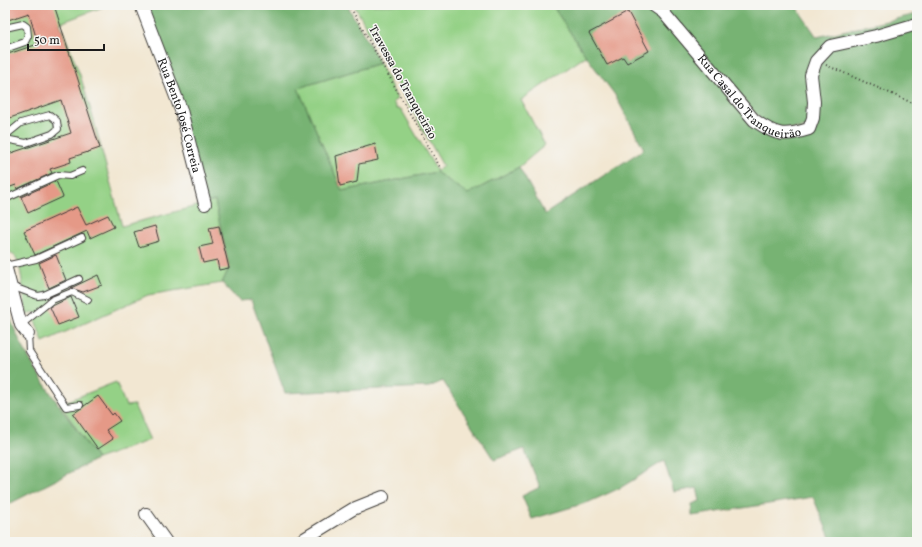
<svg xmlns="http://www.w3.org/2000/svg" width="922" height="547" font-family="Vollkorn,serif">
	<style>
		.green { fill: #94d186; stroke: #587651 }
		.forest { fill: #77b373; stroke: #4a6848 }
		.building { fill: #e59987 }
		.lines { fill: none; stroke-linecap: round; stroke-linejoin: round }
		.service-casing { stroke: #3c3a37; stroke-width: 8 }
		.minor-casing { stroke: #3c3a37; stroke-width: 14 }
		.path { stroke: #3c3a37; stroke-width: 2; stroke-dasharray: 1 3; stroke-linecap: butt }
		.service { stroke: #fff; stroke-width: 6 }
		.minor { stroke: #fff; stroke-width: 12 }
		.labels { text-anchor: middle; stroke-width: 3; stroke-linejoin: round; paint-order: stroke }
		.street-label { font-size: 12px; fill: #1c1c1c; stroke: #f6f6f2 }
	</style>
	<rect width="100%" height="100%" fill="#f6f6f2"/>
	<filter id="ink" filterUnits="userSpaceOnUse"><feTurbulence type="fractalNoise" baseFrequency=".025" numOctaves="2"/><feDisplacementMap in="SourceGraphic" scale="8" xChannelSelector="R" yChannelSelector="G"/><feConvolveMatrix kernelMatrix="1 2 1 2 8 2 1 2 1" color-interpolation-filters="sRGB"/></filter>
	<filter id="wash" filterUnits="userSpaceOnUse"><feTurbulence type="fractalNoise" baseFrequency=".012" numOctaves="4" result="noise"/><feDisplacementMap in="SourceGraphic" scale="16" xChannelSelector="R" yChannelSelector="G"/><feGaussianBlur stdDeviation="0.9" result="paint"/><feColorMatrix in="noise" values="0 0 0 0 0 0 0 0 0 0 0 0 0 0 0 0 0 1.4 0 .05"/><feComposite in="paint" operator="in"/></filter>
	<g filter="url(#wash)">
		<rect width="100%" height="100%" fill="#f2e7d2"/>
		<path class="green" d="M5,5H108L60,23L80,75L92,114L122,226L215,201L229,268L222,283L148,295L43,342L35,320L38,316L34,312L27,314C23,297 23,275 17,259C15,255 11,254 9,251C7,247 6,242 5,239Z
			M354,5H552L586,56L521,100L545,145L519,167L468,194L436,172L342,191L298,88L380,63L397,99L393,102L397,109H401L437,171L443,166Z
			M116,382L126,406L134,405L150,440L97,459L60,404Z"/>
		<path class="forest" d="M144,5H347L380,63L298,88L342,191L436,172L468,194L519,167L545,214L644,149L615,95L586,56L552,5H653L768,132L811,129L813,76L831,47L917,24V542H832L813,497L692,516V504L700,501L697,488L674,492L664,461L620,488L589,502L532,519L522,496L540,487L524,449L494,460L443,381L429,387L285,393L251,300L239,301L222,283L229,268L215,201L207,203Z
			M660,5H795L817,37L917,14V22L830,45L814,60L809,127L770,130Z
			M5,301C20,359 64,410 97,459L5,506Z"/>
		<g id="blocks">
			<path class="building" d="M5,5H54L100,148L70,158L71,162L50,169L52,173L17,189L16,185L5,189V155L71,133L61,100L7,119L5,114V55L38,44L29,13L5,21Z
				M628,12L649,51L627,63L623,57L607,65L589,33Z
				M375,144L378,160L359,164L357,182L340,186L336,156Z
				M56,181L63,197L28,213L21,197Z
				M77,207L86,225L108,215L114,227L90,238L87,231L35,255L24,231Z
				M155,226L159,241L139,247L134,232Z
				M219,226L229,268L219,270L217,260L203,263L199,247L213,244L209,228Z
				M56,255L66,280L49,288L39,263Z
				M98,275L102,285L83,292L71,288Z
				M71,297L79,317L58,325L50,307Z
				M98,396L112,415L114,413L120,421L106,430L113,439L98,449L73,414Z"/>
		</g>
	</g>
	<g filter="url(#ink)">
		<use href="#blocks" fill-opacity="0" stroke="#3c3a37" stroke-width="1"/>
		<g class="lines">
			<g class="service-casing">
				<path id="service" d="M5,28L23,24L27,27L28,36L25,42L5,49
					M5,136L21,123L50,115L57,121L58,129L52,134L26,143L5,139
					M5,199L58,175L70,176L82,171
					M5,266L36,259L82,238
					M11,286L38,296L44,295L79,279
					M21,325L52,300L72,292L88,300
					M28,334L29,351L66,407L80,405"/>
			</g>
			<g class="minor-casing">
				<g id="minor">
					<path id="s1" d="M141,5L181,110L205,204"/>
					<path id="s2" d="M653,5L663,12L754,120C777,136 783,137 809,129L813,118L814,102L811,75L816,61L830,46L876,36L917,24"/>
					<path d="M5,265L21,325L28,334"/>
					<path d="M146,514L166,542"/>
					<path d="M299,542L353,509L383,497"/>
				</g>
			</g>
			<path class="path" d="M349,5L440,167
				M826,65L917,105"/>
			<use href="#service" class="service"/>
			<use href="#minor" class="minor"/>
		</g>
	</g>
	<g class="labels">
		<g class="street-label">
			<text transform="translate(403 82) rotate(61)" y="4">Travessa do Tranqueirão</text>
			<text dy="4" stroke="none"><textPath href="#s2" startOffset="137">Rua Casal do Tranqueirão</textPath></text>
			<text dy="4" stroke="none"><textPath href="#s1" startOffset="117">Rua Bento José Correia</textPath></text>
		</g>
	</g>
	<rect width="922" height="547" fill="none" stroke="#f6f6f2" stroke-width="20"/>
	<path d="M28 44v6h76v-6" fill="none" stroke="#1c1c1c" stroke-width="2"/>
	<text x="34" y="44" font-size="12" fill="#1c1c1c" stroke="#f6f6f2" stroke-width="3" paint-order="stroke">50 m</text>
</svg>
